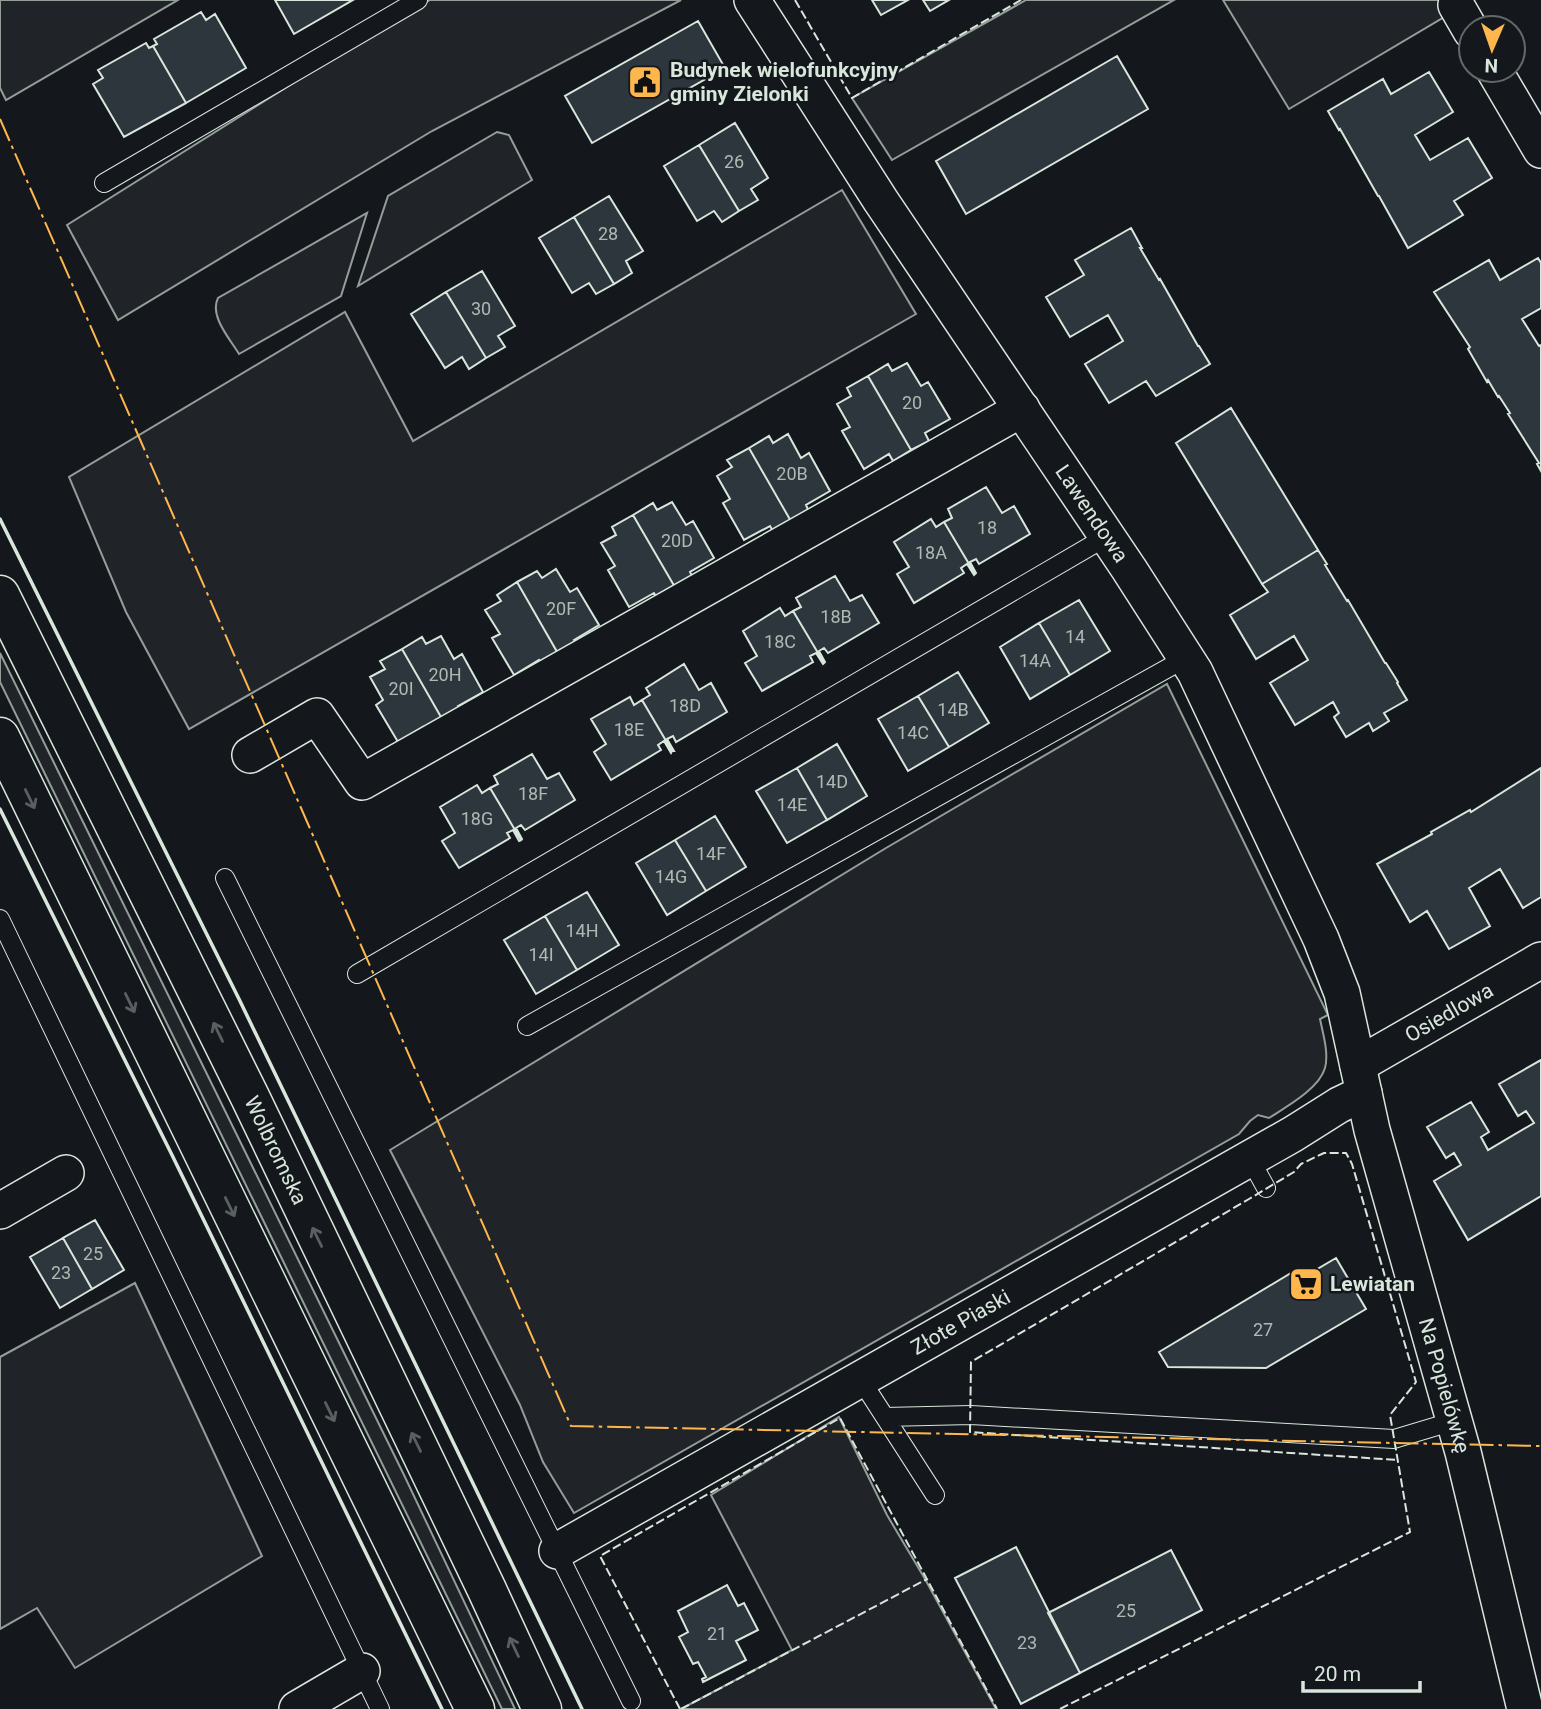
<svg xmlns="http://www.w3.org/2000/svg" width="1541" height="1709" font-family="Roboto,sans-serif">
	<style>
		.green { fill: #202428; stroke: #939e99; stroke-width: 2 }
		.building { fill: #2c363c; stroke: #d8e6dc; stroke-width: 2 }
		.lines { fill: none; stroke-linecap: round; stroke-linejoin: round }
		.lane-casing { stroke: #d8e6dc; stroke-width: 20 }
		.street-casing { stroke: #d8e6dc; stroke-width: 38 }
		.secondary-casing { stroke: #d8e6dc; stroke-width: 41 }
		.lane { stroke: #14181c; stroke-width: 18 }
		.street { stroke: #14181c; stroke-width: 35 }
		.secondary { stroke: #14181c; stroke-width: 38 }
		.fence { stroke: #d8e6dc; stroke-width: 2; stroke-dasharray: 9 3.5; stroke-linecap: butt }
		.wall { stroke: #d8e6dc; stroke-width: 3.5 }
		.power { stroke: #ffb74d; stroke-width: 2; stroke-dasharray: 24 5 3.5 5; stroke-linecap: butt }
		.oneway { stroke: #59605f }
		.labels { text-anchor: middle; stroke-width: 5; stroke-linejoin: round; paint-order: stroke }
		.number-label { font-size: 18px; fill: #adbab4 }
		.poi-label { font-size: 21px; font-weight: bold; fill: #d8e6dc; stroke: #14181c; text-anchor: start }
		.street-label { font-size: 21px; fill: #d8e6dc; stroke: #14181c }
	</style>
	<rect width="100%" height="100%" fill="#14181c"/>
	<path class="green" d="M0,0H178L6,100L0,88Z
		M430,0H681L432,131L118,320L67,225L381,28Z
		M1026,0H1174L892,160L852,98Z
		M1223,0H1473L1289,109Z
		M497,132L509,135L532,180L358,286L388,196Z
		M842,190L916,314L189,729L126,612L69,477L345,312L413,441Z
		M367,213L341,296L239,354C230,339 209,316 218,298Z
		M0,653L404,1475L515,1709H502L0,682Z
		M1167,684L1328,1015L1320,1019C1323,1034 1329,1053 1325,1068C1319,1089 1286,1107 1269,1118L1258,1115L1250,1121L1239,1134L574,1513L543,1462L520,1405L390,1150L886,848Z
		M135,1283L262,1556L75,1668L37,1608L0,1629V1357Z
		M839,1417L887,1515L925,1579L996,1709H681L792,1650L711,1495Z"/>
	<path class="building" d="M275,0H353L294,34Z
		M872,0H908L881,15Z
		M923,0H949L930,11Z
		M201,12L206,20L215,14L246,68L186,103L153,46L157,44L154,39Z
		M698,21L725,68L592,143L565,96Z
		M146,43L149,48L153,46L186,103L124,137L93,84L103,78L98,70Z
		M1117,56L1148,109L966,214L936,161Z
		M1429,72L1453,112L1415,135L1430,160L1468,138L1492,178L1454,201L1463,215L1408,248L1379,196H1378L1340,129L1339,130L1328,111L1383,79L1391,94Z
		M735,123L768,178L751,189L758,200L739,211L699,145Z
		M699,145L739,211L722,222L714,211L697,221L664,166Z
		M609,196L643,251L626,261L632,273L614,284L574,217Z
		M574,217L614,284L596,294L589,283L572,293L539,238Z
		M1131,228L1142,248H1140L1159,280L1160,279L1198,346H1199L1210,364L1156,396L1146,381L1109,403L1085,364L1123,341L1108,315L1070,337L1046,297L1084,275L1075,260Z
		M1538,258L1541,263V308L1522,319L1539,346L1541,345V471L1537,464L1539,463L1508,414L1510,413L1499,396L1498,397L1488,380L1487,382L1468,349L1470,347L1434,292L1489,260L1500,280Z
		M482,271L515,326L498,336L505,347L486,358L446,292Z
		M446,292L486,358L469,369L462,357L445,368L411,314Z
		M907,363L921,386L928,382L950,419L925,433L929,441L911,450L868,376L888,364L892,371Z
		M868,376L911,450L893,461L889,454L864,469L842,431L850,427L837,404L851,396L847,388Z
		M1231,408L1318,550L1262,584L1176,443Z
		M788,434L801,458L809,453L830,491L806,505L809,512L792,523L749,448L769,436L773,443Z
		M749,448L792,523L774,533L770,526L744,540L723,503L730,499L717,476L732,467L727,460Z
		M986,487L1002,513L1014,506L1030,534L979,564L976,559L970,562L976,573L975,574L944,522L952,518L948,509Z
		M672,502L686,525L693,521L714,558L690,572L694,580L676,589L633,515L653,503L657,510Z
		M633,515L676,589L658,600L654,593L629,607L608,570L615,566L601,543L616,535L612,527Z
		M931,519L936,527L944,522L975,574L974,575L967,564L961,568L964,573L914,603L897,574L909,567L894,542Z
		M1318,550L1327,564L1325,565L1347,601L1348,600L1385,663H1386L1398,682L1397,683L1407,700L1384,713L1389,721L1373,731L1369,723L1346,737L1334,717L1339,713L1333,702L1295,725L1270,683L1308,660L1294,636L1256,659L1230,615L1268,592L1262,584Z
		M556,569L570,592L577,588L599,625L574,640L578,646L560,657L517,582L537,571L542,578Z
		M835,576L850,601L862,595L879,623L828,653L824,648L819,651L825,662L824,663L793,611L801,607L796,598Z
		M517,582L560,657L543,667L539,660L514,675L492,638L500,634L485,610L501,601L497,595Z
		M1079,600L1110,651L1070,675L1039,623Z
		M780,608L785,616L793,611L824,663L823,664L816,653L810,656L813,662L762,691L745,663L757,656L743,631Z
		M1039,623L1070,675L1030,699L1000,647Z
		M441,636L454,659L462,654L483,692L458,706L463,714L445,724L402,649L422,637L426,644Z
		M402,649L445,724L427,734L423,727L398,742L376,705L383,700L370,677L385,669L380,661Z
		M684,664L699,690L711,683L727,712L676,742L673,736L667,739L674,751H672L642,700L650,695L646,688Z
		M958,672L989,723L949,747L918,696Z
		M918,696L949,747L908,771L878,719Z
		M630,697L634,705L642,700L672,751L671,753L664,741L658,745L661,750L611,780L594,752L606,744L591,719Z
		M837,744L867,796L827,820L797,768Z
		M532,754L547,779L559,773L575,800L525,830L521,825L516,828L522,839L521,840L490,788L498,784L494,776Z
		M797,768L827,820L787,843L756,791Z
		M1541,768V897L1523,908L1500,869L1469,888L1490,926L1449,949L1427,911L1410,922L1377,864L1432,834L1431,832L1470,810L1471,812Z
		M477,785L482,793L490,788L521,840L519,841L513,830L507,833L510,838L459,868L442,841L455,833L440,807Z
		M715,816L746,867L706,891L675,840Z
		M675,840L706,891L667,915L636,863Z
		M587,892L619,945L577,970L545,916Z
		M545,916L577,970L536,994L504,940Z
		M1541,1060V1196L1468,1240L1434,1181L1461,1165L1454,1153L1446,1158L1427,1127L1471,1102L1489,1132L1481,1137L1488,1150L1534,1123L1526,1111L1518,1116L1499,1084Z
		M95,1220L124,1270L92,1289L63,1238Z
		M63,1238L92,1289L60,1308L30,1257Z
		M1336,1258L1366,1309L1266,1368L1168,1367L1159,1352L1291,1273L1297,1281Z
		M1016,1547L1080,1673L1021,1704L955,1578Z
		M1171,1550L1202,1610L1080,1673L1048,1613Z
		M727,1585L738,1606L744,1603L758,1630L736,1641L746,1660L703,1682L702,1679L706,1677L698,1662L693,1664L679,1637L688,1632L678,1611Z"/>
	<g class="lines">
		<g class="lane-casing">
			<path id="lane" d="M104,183L418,0
				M225,878L631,1701
				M0,919L380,1709
				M357,974L1106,537
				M527,1026L1186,658
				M1250,1159L1266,1188
				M861,1380L935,1495
				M885,1417L971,1415L1394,1439L1454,1421"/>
		</g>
		<g class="street-casing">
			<g id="street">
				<path id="s1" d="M752,0L881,201L1129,569L1195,672L1321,939L1342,993L1372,1130L1463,1452L1525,1709"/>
				<path d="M1456,5L1471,31"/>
				<path d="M1494,70L1541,150"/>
				<path d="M250,755L317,716L362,782L1022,409"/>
				<path id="s2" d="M1358,1065L1541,960"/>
				<path d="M0,1211L66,1173"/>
				<path id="s3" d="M557,1551L1293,1134L1339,1105L1364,1093"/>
				<path d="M297,1709L362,1671"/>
			</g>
		</g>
		<g class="secondary-casing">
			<g id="secondary">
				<path id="s4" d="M0,595L250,1097L487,1590L542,1709"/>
				<path d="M0,737L475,1709"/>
			</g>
		</g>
		<use href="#lane" class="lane"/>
		<use href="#street" class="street"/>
		<use href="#secondary" class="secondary"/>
		<path class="fence" d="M795,0L852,98L1021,0
			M680,1709L600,1556L840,1418L997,1709
			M681,1709L927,1579
			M1060,1709L1410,1532L1390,1415L1416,1382L1352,1164L1346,1153H1324L1301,1164L1294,1172L1249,1199L971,1362L970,1432L1398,1460"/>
		<path class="wall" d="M0,519L239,999L582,1709
			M0,809L172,1155L442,1709"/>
		<path class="power" d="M0,119L571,1426L1541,1446"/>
	</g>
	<defs><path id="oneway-shaft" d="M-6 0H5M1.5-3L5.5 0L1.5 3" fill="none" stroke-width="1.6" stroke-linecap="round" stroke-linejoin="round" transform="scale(1.75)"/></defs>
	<g class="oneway">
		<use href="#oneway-shaft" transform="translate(30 799) rotate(64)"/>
		<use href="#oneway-shaft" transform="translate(130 1003) rotate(64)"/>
		<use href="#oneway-shaft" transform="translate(218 1032) rotate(-116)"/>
		<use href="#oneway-shaft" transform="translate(230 1207) rotate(64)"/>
		<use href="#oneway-shaft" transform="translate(317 1237) rotate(-116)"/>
		<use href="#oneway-shaft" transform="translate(330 1412) rotate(64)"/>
		<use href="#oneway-shaft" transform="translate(416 1442) rotate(-116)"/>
		<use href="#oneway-shaft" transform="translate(514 1647) rotate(-115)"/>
	</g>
	<defs>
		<g id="civic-square" transform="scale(1.75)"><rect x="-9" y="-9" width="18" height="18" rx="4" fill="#ffb74d" stroke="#14181c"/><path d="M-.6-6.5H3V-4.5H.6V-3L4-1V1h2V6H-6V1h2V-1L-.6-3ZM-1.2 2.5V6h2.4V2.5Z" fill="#111"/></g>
		<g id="supermarket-square" transform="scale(1.75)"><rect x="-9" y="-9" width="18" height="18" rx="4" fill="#ffb74d" stroke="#14181c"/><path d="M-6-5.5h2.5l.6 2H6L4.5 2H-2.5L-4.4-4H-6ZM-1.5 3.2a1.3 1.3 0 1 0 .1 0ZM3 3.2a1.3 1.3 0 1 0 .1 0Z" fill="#111"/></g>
	</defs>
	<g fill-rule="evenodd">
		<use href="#civic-square" x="645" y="82"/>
		<use href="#supermarket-square" x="1306" y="1284"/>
	</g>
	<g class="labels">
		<g class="number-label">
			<text x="734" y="168">26</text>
			<text x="608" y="240">28</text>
			<text x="481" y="315">30</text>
			<text x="912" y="409">20</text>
			<text x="792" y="480">20B</text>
			<text x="987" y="534">18</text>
			<text x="677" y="547">20D</text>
			<text x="931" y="559">18A</text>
			<text x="561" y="615">20F</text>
			<text x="836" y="623">18B</text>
			<text x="1075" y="643">14</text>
			<text x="780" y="648">18C</text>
			<text x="1035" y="667">14A</text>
			<text x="445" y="681">20H</text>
			<text x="401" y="695">20I</text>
			<text x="685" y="712">18D</text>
			<text x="953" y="716">14B</text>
			<text x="629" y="736">18E</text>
			<text x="913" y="739">14C</text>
			<text x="832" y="788">14D</text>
			<text x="533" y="800">18F</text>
			<text x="792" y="811">14E</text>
			<text x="477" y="825">18G</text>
			<text x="711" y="860">14F</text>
			<text x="671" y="883">14G</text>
			<text x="582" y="937">14H</text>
			<text x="541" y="961">14I</text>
			<text x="93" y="1260">25</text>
			<text x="61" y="1279">23</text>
			<text x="1263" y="1336">27</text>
			<text x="1126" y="1617">25</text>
			<text x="717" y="1640">21</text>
			<text x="1027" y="1649">23</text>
		</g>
		<g class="poi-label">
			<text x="670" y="77">Budynek wielofunkcyjny<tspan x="670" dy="24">gminy Zielonki</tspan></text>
			<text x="1330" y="1291">Lewiatan</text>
		</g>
		<g class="street-label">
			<text dy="7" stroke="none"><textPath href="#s1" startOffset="616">Lawendowa</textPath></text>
			<text dy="7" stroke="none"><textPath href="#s2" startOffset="105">Osiedlowa</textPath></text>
			<text dy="7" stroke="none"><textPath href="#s4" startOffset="620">Wolbromska</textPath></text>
			<text dy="7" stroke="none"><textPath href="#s3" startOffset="464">Złote Piaski</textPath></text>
			<text dy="7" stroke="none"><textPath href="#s1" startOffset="1564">Na Popielówkę</textPath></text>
		</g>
	</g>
	<g transform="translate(1492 49) rotate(182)"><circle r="33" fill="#14181c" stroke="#626a69" stroke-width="2"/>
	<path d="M0-5L12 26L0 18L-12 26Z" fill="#ffb74d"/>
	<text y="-10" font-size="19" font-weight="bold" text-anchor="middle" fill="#d8e6dc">N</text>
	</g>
	<path d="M1303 1681v10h117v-10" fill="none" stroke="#d8e6dc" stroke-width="3.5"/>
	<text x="1314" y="1681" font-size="21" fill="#d8e6dc" stroke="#14181c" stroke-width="5" paint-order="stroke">20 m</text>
</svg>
